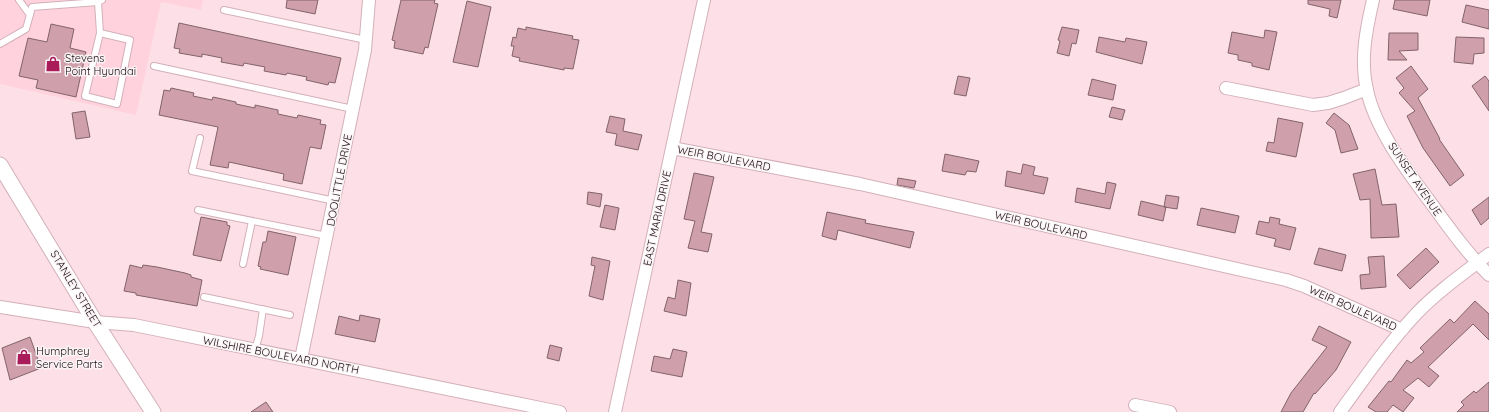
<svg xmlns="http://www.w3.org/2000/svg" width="1489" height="412" font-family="Quicksand,sans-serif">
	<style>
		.built { fill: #ffd2de }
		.building { fill: #cf9fab; stroke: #82636b }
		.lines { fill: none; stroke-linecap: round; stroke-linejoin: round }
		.service-casing { stroke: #d3b0b9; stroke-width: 8 }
		.minor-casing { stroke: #d3b0b9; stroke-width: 14 }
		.tertiary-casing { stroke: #d3b0b9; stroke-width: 17 }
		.service { stroke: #fff; stroke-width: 6 }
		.minor { stroke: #fff; stroke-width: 12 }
		.tertiary { stroke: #fff; stroke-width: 15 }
		.labels { text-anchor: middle; stroke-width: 3; stroke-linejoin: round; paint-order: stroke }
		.poi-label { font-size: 11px; fill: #160b0e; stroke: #fbf4f6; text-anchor: start }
		.street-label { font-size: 11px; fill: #160b0e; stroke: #fbf4f6 }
	</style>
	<rect width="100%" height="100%" fill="#fde0e7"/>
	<path class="built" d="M0,0H203L201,10L161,2L136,115L0,84Z"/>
	<path class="building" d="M287,0H318L315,14L286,8Z
		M401,0H435L434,3L438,4L428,48L425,47L423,54L394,48L395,41L392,40Z
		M1308,0H1341L1337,18L1329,16L1330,9L1308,4Z
		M1395,0H1430L1427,16L1393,9Z
		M467,1L491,7L478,67L453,62Z
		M1466,5L1489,10V29L1462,22Z
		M179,23L341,58L335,83L329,82L328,85L306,80L307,77L287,73L286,75L264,71L265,67L244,63L243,66L221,62L222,58L202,54V57L179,53L180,49L174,48Z
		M51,24L74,29L70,48L86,52L76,97L36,88L38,80L19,76L28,38L47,42Z
		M526,27L573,36L572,39L579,40L573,69L564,68V70L519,61L520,58L512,56L514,46H511L513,37L516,38L518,28L526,30Z
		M1062,27L1079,30L1076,44L1072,43L1069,56L1057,53L1060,41L1058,40Z
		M1265,30L1277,32L1269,70L1252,66V63L1238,60V55L1228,53L1232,32L1264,38Z
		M1389,33H1418V50L1399,51L1407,60H1388Z
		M1099,37L1125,42L1126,38L1147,42L1142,64L1096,52Z
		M1456,37L1484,38V53L1474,54L1473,64L1454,62Z
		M1411,66L1428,89L1418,98L1440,139H1439L1464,175L1450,186L1423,148L1407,116L1415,111L1399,93L1404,88L1396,78Z
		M958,76L970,78L966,96L954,94Z
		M1485,76L1489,81V111L1472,86Z
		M1092,79L1116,85L1113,100L1088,95Z
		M171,88L194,93L193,96L212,100L213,97L236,102V104L255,108V105L278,110V114L297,118L298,115L321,120L320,124L326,125L321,149L310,147L302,184L283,180L284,174L229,162L228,168L210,165L218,127L159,115L164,90L170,91Z
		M1112,107L1125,110L1122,120L1109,117Z
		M85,111L90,137L76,139L72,113Z
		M1334,113L1349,125L1358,149L1341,153L1335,130L1326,123Z
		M610,116L625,119L623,131L642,135L638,150L615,145L617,134L606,132Z
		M1278,118L1303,123L1296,157L1266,151L1268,142L1274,143Z
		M945,154L979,161L976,172L967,171L965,175L942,171Z
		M1023,164L1035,167L1033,175L1048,178L1044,194L1005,186L1007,171L1021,174Z
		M1375,169L1382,205L1396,204L1399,237L1371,238L1370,199L1360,200L1353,174Z
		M694,173L714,177L701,232L712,234L708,252L688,248L695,221L684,219Z
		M898,178L916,181L914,188L897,185Z
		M1107,182L1116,184L1110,209L1075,202L1077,188L1105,194Z
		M588,192L602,194L600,207L587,204Z
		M1166,195L1179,197L1177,209L1164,207Z
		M1489,197V218L1481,225L1472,210Z
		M1141,201L1166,207L1163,221L1138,215Z
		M605,205L619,208L615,230L600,227Z
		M1201,208L1239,216L1235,233L1197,225Z
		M827,212L866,220L865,223L914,232L910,248L838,230L836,240L822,236Z
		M201,217L227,222V225L230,226L221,261L193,255Z
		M1270,217L1280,219L1279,224L1296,228L1290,250L1274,246L1276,239L1256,234L1259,221L1269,223Z
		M268,231L296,237L288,275L260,269L261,267L258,266L263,242H266Z
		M1319,248L1346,255L1342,271L1314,264Z
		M1426,248L1439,262L1410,289L1397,275Z
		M1384,256L1386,287L1361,289L1360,275L1370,274L1368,257Z
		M592,257L610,261L603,300L589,296L595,266L591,265Z
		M130,265L142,268L143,265L157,267L185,273L191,275V277L202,280L197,306L136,295V293L124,291Z
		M678,280L691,283L686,316L664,311L668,297L675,299Z
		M1475,301L1489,314V340L1473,324L1428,367L1439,376L1429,387L1418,378L1403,390L1414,398L1403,412L1393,405L1387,412H1376L1368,407L1389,381L1391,382L1407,360L1411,363L1424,352L1420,348L1450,319L1454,323Z
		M360,315L380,319L375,342L335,334L339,316L359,321Z
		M1319,326L1351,342L1336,370L1315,394L1314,393L1303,412H1281L1291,393L1327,347L1312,340Z
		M30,337L41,368L10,380L2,348Z
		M550,345L562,348L559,361L547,358Z
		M673,349L687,352L682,377L651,371L654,356L670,359Z
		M1489,382V412H1457L1464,405L1461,402L1474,391L1476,393Z
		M266,402L273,412H251Z"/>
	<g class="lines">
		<g class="service-casing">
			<path id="service" d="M19,0L30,15
				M98,2L100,33L85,96L117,104L130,40L100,33
				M224,10L366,40
				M0,44L26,29L32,7L98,2L102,0
				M154,66L353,109
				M200,138L192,171L335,201
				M198,210L327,236
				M243,264L252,221
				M204,297L290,315
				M255,350L259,336L263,309"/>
		</g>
		<g class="minor-casing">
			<path id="minor" d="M1373,0C1366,30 1360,60 1367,90C1375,128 1405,168 1428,199C1447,225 1466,252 1489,275
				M1226,88L1313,105L1328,103L1344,98L1367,89
				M672,148L860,184L1286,280L1304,286L1402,330
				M0,307L95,322L134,325L560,412
				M301,359L365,50L369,0
				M1135,405L1170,412
				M615,412L704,0
				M1340,412C1364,379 1388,344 1416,314C1438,291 1464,273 1489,254"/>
		</g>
		<g class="tertiary-casing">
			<path id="tertiary" d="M0,165L95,322L153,412"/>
		</g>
		<use href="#service" class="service"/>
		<use href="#minor" class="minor"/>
		<use href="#tertiary" class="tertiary"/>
	</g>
	<defs>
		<g id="shop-bare" transform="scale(1.2)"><path d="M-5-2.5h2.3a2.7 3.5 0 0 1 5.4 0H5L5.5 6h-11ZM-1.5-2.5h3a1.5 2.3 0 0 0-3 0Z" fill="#aa1b59" stroke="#fbf4f6" stroke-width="2.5" paint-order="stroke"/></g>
	</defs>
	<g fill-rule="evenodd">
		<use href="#shop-bare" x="53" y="64"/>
		<use href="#shop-bare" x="24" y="357"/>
	</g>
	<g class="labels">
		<g class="poi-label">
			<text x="65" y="62">Stevens<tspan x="65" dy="13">Point Hyundai</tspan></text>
			<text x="36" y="355">Humphrey<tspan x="36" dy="13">Service Parts</tspan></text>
		</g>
		<g class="street-label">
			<text transform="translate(724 158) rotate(11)" y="4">WEIR BOULEVARD</text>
			<text transform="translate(1415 179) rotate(56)" y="4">SUNSET AVENUE</text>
			<text transform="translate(339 180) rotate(-79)" y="4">DOOLITTLE DRIVE</text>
			<text transform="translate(657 218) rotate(-78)" y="4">EAST MARIA DRIVE</text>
			<text transform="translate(1041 225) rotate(13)" y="4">WEIR BOULEVARD</text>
			<text transform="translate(76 289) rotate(59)" y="4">STANLEY STREET</text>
			<text transform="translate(1353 308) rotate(24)" y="4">WEIR BOULEVARD</text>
			<text transform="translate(281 355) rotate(11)" y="4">WILSHIRE BOULEVARD NORTH</text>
		</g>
	</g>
</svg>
